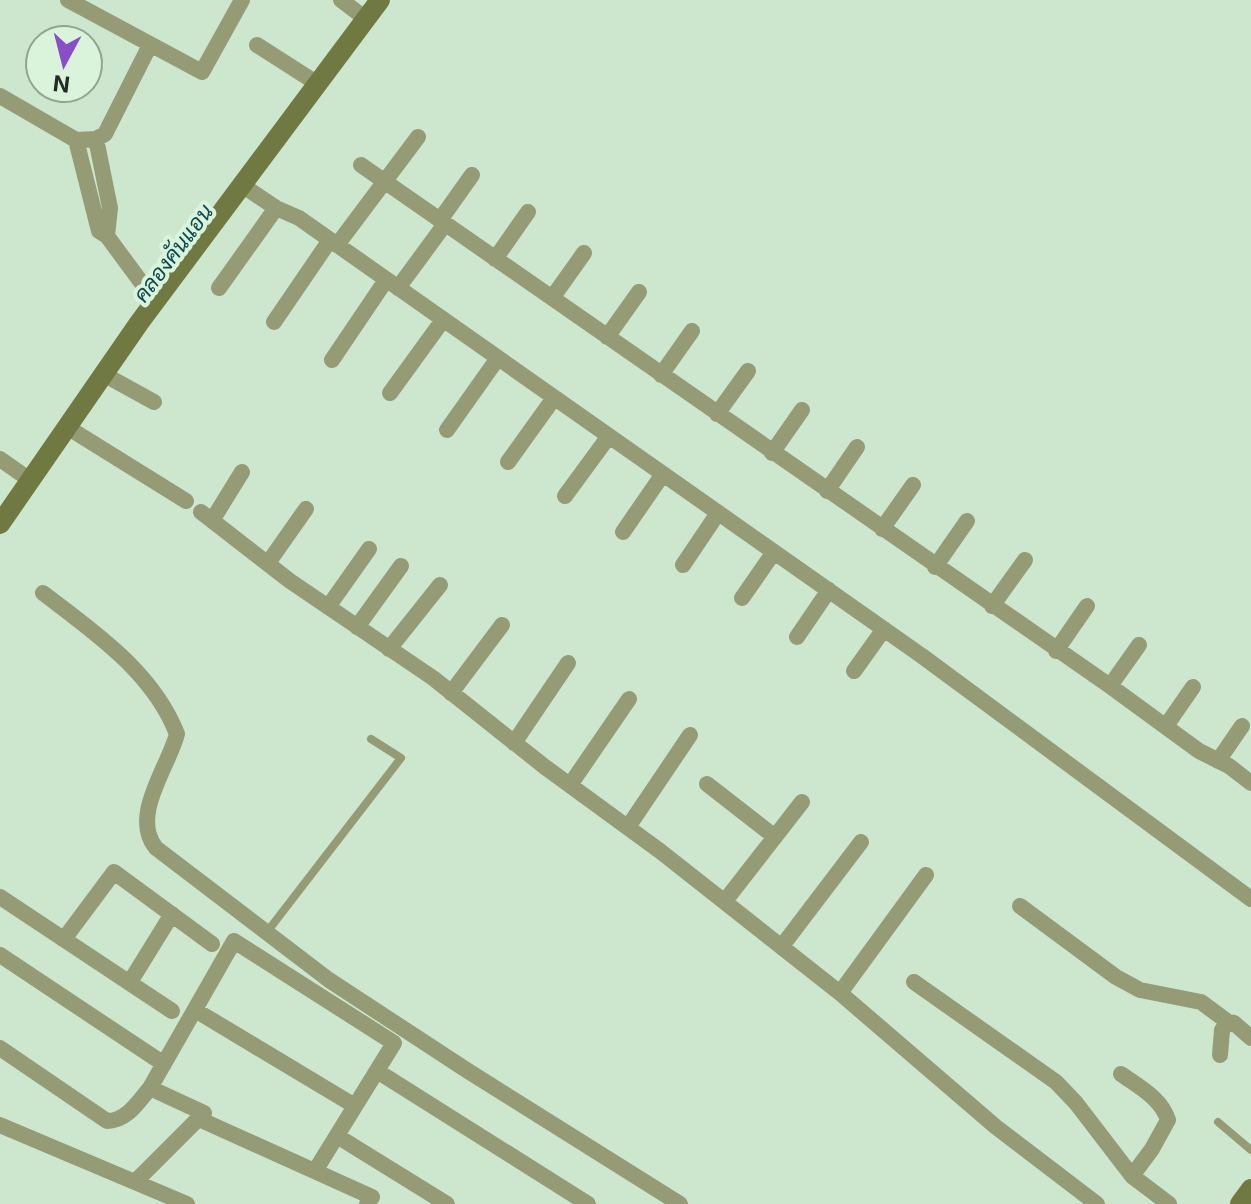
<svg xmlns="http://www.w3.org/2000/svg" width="1251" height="1204" font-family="Inter,Sarabun,sans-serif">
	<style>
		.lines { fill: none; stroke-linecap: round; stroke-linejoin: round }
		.lane { stroke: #949b75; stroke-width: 8 }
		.street { stroke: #949b75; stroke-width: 16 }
		.secondary { stroke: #707941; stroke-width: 20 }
		.labels { text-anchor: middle; stroke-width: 8; stroke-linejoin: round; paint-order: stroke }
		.water-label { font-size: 22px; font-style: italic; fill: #0e4952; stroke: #daf4dc }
	</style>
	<rect width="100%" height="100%" fill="#cde7cf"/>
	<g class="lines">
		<path class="lane" d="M267,932L401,758L371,739
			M1218,1122L1251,1150"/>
		<path class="street" d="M68,0L202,72L242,0
			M341,0L366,19
			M257,45L318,84
			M0,96L76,140L96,139L105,134L150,45
			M96,139L110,208L107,236
			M76,140L99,231L107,236L155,301
			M361,165L1110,686L1199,751L1229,766L1251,783
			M242,185L276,208L299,218L922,656L1251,899
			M440,220L472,175
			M337,245L418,137
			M495,259L528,212
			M219,288L276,208
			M398,288L445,224
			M552,298L584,253
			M274,322L330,240
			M607,337L639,292
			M332,360L386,280
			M105,375L154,402
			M661,375L692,331
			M390,393L443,320
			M717,414L748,371
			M67,427L186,501
			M447,430L498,358
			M772,453L802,410
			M0,459L30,480
			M508,462L554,398
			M827,491L857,447
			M565,496L609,436
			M201,512L290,581L433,678L545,767L660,851L840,993L996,1127L1097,1204
			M213,519L242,472
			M882,529L913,485
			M623,532L663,474
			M268,563L306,509
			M683,565L718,513
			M935,567L967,521
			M43,593C94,632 153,672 177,734C168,768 130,816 156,848L329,980L468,1071L680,1204
			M742,598L774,552
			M992,606L1025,560
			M328,607L369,549
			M357,627L401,566
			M797,637L829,590
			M389,649L440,585
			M1056,651L1087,606
			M854,671L884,629
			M1110,686L1139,645
			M451,693L502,625
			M1166,726L1193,687
			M514,743L568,663
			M1218,761L1242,726
			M707,784L775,837
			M570,785L629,699
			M628,827L690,735
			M0,897L172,1011
			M725,901L802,802
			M1020,906L1116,977L1140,990L1201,1002L1228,1022
			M64,939L114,872L212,944
			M782,946L861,842
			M0,955L164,1064
			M130,982L172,914
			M914,982L1056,1082L1076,1103L1132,1176L1169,1204
			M840,993L926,875
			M195,1010L355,1106
			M0,1048L107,1121C127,1121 138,1102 150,1088L204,1113L135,1182
			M1220,1055L1222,1030L1228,1022L1234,1023L1251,1038
			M377,1071L588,1204
			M1121,1074C1139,1087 1161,1098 1168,1120L1152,1149L1132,1176
			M150,1088L234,941L394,1043L315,1171
			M199,1119L372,1197L367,1204
			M0,1125L187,1204
			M337,1136L447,1204"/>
		<path class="secondary" d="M0,524L139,323L380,0
			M1240,1204L1251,1189"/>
	</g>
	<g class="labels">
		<g class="water-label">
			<text transform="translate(173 253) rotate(-53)" y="8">คลองคันแอน</text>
		</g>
	</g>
	<g transform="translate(64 64) rotate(187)"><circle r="38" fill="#daf4dc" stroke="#91a493" stroke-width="2"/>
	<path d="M0-6L14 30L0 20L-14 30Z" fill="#894fc6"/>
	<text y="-12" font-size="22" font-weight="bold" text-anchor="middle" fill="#242d25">N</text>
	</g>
</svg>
